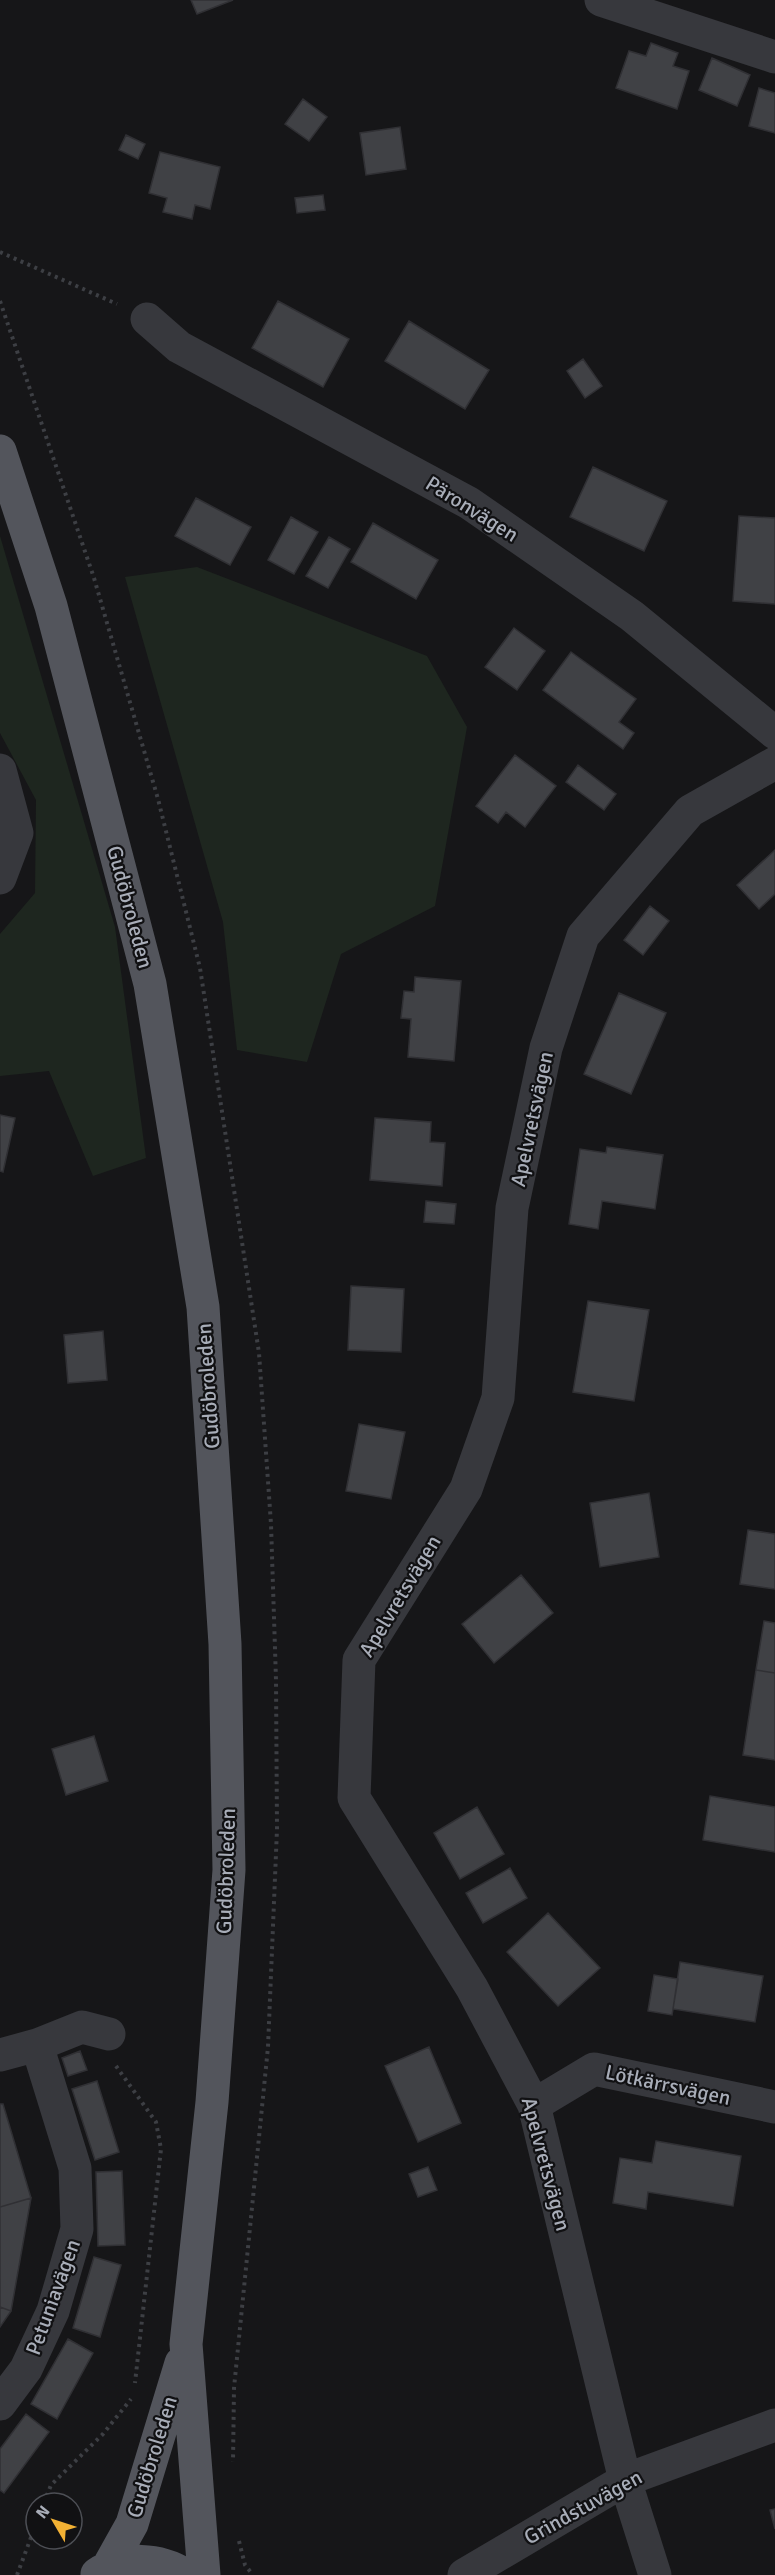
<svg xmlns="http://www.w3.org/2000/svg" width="775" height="2575" font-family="Signika,sans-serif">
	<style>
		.green { fill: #1e261f }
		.building { fill: #404145; stroke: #303034; stroke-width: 1.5 }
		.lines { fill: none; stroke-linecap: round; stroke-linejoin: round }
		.path { stroke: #3d3f44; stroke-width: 4; stroke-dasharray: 3 4.5; stroke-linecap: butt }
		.minor { stroke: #37383d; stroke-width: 33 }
		.major { stroke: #53555c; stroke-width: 33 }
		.labels { text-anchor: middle; stroke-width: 4.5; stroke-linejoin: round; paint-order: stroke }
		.street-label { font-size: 21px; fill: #a8adb8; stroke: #111113 }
	</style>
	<rect width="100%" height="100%" fill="#161618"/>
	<path class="green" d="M0,536L115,927L146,1158L93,1176L49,1071L0,1076V934L35,893L36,800L0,733Z
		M197,567L427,656L467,727L435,906L341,954L307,1062L237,1050L223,922L125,577Z"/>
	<path class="building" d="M191,0H233L197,14Z
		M651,43L678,53L673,66L689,71L677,109L616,88L629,51L646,56Z
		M712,58L750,75L737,106L699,90Z
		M759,88L775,93V133L749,126Z
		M303,99L327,117L309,141L285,124Z
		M400,127L406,169L366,175L360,133Z
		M126,135L145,144L138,159L119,150Z
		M160,152L220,167L210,209L195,205L192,219L163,212L167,198L149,193Z
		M323,195L325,210L297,213L295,198Z
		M278,301L349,339L323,387L252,348Z
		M409,321L489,370L465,409L385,361Z
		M583,359L602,386L585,398L567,371Z
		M593,467L667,501L644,551L570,517Z
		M196,498L251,527L230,565L175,536Z
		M739,516L775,518V604L733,601Z
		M291,517L318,532L294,574L268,560Z
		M373,523L438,560L416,599L351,562Z
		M329,537L350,549L328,588L306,576Z
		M514,628L545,651L517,690L485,667Z
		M571,652L636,699L619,722L634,733L623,749L543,690Z
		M515,755L556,786L525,827L506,812L498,823L476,806Z
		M578,765L616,794L604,810L566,782Z
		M775,850V894L759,909L737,885Z
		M650,906L669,921L643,955L624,940Z
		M415,977L461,981L454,1061L408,1057L411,1019L401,1018L404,991L414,992Z
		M619,993L666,1013L631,1094L584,1074Z
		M0,1115L15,1118L3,1172L0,1171Z
		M375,1118L431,1122L430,1142L445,1143L442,1186L370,1180Z
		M607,1147L663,1155L655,1209L602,1201L598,1229L569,1224L580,1149L606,1153Z
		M426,1201L456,1204L454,1224L424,1222Z
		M351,1286L404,1289L401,1352L348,1350Z
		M588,1301L649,1310L634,1401L573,1392Z
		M103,1331L107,1380L68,1383L64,1335Z
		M359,1424L405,1432L391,1499L346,1491Z
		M649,1493L659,1557L600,1567L590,1503Z
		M748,1530L775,1534V1589L740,1584Z
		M521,1575L553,1613L494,1663L462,1624Z
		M764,1621L775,1623V1673L756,1670Z
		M756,1670L775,1673V1760L743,1755Z
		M94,1736L108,1781L66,1795L52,1749Z
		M710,1796L775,1807V1852L703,1840Z
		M477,1807L504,1854L460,1879L434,1833Z
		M510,1868L527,1898L483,1923L466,1893Z
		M548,1913L600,1968L558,2006L507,1952Z
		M680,1962L763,1976L755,2022L673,2009Z
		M654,1975L678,1979L672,2015L648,2011Z
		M429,2047L461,2123L418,2142L385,2066Z
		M80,2051L87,2070L68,2076L62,2058Z
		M97,2081L119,2152L95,2160L72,2089Z
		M0,2104H3L31,2198L0,2207Z
		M656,2141L741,2156L733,2206L648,2192L646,2209L613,2203L620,2158L652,2163Z
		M428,2167L437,2190L418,2197L409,2174Z
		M122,2171L125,2245L98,2246L96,2172Z
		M31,2198L11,2311L0,2307V2207Z
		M94,2257L121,2265L100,2337L73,2328Z
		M0,2307L11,2311L0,2327Z
		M68,2339L93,2353L57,2419L31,2404Z
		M26,2414L49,2432L4,2493L0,2490V2449Z
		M775,2509V2529L770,2510Z"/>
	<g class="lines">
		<path class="path" d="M0,252L117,304
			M0,301L94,578L158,799L200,968L259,1353L271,1524L276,1680L277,1829L268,2047L234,2388L233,2462
			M116,2066L156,2122L161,2149L135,2383
			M44,2503L51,2485L103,2434L131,2399
			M239,2541L245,2565L253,2575
			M17,2575L36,2524"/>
		<path class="minor" d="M601,0L775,57
			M147,319L179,347L469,503L632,616L775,733
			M0,770L17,833L0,878
			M37,2045L82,2027L109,2034
			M0,2055L37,2045L75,2168L77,2229L53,2311L26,2369L0,2404
			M534,2105L594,2069L775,2107
			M464,2575L625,2480L775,2425
			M655,2575L625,2480L534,2105L472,1988L354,1798L359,1660L466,1489L498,1398L512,1208L546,1048L583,936L690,811L775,763"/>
		<path class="major" d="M0,451L51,606L150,984L203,1307L225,1644L229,1870L212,2102L186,2344L204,2575
			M108,2567L132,2524L181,2363
			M97,2574C124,2556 159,2558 186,2575"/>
	</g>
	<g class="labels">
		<g class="street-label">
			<text transform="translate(472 509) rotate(32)" y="7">Päronvägen</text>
			<text transform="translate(130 907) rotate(75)" y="7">Gudöbroleden</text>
			<text transform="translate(532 1119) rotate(-78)" y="7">Apelvretsvägen</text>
			<text transform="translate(208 1386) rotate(-94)" y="7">Gudöbroleden</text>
			<text transform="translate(400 1596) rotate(-59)" y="7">Apelvretsvägen</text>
			<text transform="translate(226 1871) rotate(-88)" y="7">Gudöbroleden</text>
			<text transform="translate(668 2085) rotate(12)" y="7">Lötkärrsvägen</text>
			<text transform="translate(546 2164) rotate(75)" y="7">Apelvretsvägen</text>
			<text transform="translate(53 2297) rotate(-70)" y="7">Petuniavägen</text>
			<text transform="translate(152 2457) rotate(-73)" y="7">Gudöbroleden</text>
			<text transform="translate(583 2507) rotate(-29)" y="7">Grindstuvägen</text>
		</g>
	</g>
	<g transform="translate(54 2521) rotate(309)"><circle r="28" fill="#111113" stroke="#4d4f55" stroke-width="1.5"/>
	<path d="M0-4.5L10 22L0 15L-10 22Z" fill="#f2b134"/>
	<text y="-9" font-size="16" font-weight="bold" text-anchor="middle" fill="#a8adb8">N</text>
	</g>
</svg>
